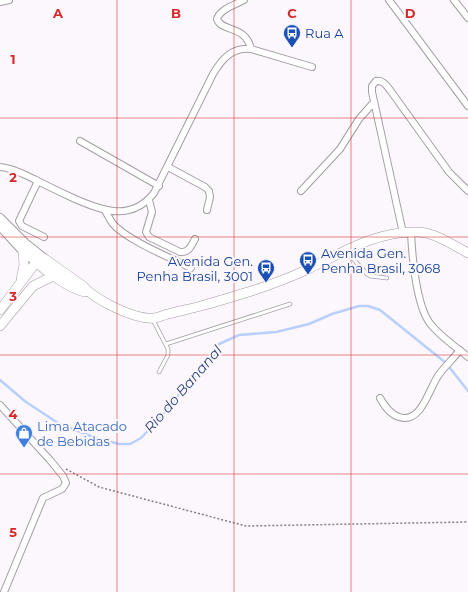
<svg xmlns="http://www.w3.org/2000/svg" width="468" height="592" font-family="Montserrat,sans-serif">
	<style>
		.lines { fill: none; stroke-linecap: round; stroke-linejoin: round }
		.stream { stroke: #b9d0fd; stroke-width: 2.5 }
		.service-casing { stroke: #a49ea5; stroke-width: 4.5 }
		.minor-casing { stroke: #a49ea5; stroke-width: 8 }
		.tertiary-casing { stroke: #a49ea5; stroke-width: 10 }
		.secondary-casing { stroke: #a49ea5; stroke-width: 10 }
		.path { stroke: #837f84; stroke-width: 1.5; stroke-dasharray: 2 2; stroke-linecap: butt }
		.service { stroke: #fff; stroke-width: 3 }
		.minor { stroke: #fff; stroke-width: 6 }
		.tertiary { stroke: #fff; stroke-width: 8 }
		.secondary { stroke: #fff; stroke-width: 9 }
		.grid { fill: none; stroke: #d62828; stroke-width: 1; stroke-opacity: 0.55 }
		.labels { text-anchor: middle; stroke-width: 4; stroke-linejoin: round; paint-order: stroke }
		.transit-label { font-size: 13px; fill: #164399; stroke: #fcf6fd; text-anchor: start }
		.shop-label { font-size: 13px; fill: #366cbe; stroke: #fcf6fd; text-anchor: start }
		.water-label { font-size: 14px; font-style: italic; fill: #2d467d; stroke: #fcf6fd }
		.grid-label { font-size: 13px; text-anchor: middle; font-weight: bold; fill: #d62828; stroke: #fcf6fd; stroke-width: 4; stroke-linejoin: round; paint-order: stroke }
	</style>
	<rect width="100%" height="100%" fill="#fcf6fd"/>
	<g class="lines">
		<path class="stream" d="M0,380L26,402L58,423L93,437L119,444H130L141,438L161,417L219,344L239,335L276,332L309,324L332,314L359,306H368L380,310L446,363L468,391"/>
		<g class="service-casing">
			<path id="service" d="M346,251L367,274L370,276L387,278
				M153,320L168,349V355L159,372
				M166,344L290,304"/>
		</g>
		<g class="minor-casing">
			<path id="minor" d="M244,0C235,5 220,9 217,19C221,32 246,25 251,49
				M389,0L468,106
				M454,0L468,18
				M0,2L9,0
				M80,141L159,186
				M0,167C13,168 23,174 34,179C47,186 60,192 73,198C102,211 131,222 154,193L213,74C222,59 232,47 251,49L312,67
				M168,167L205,187L209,191L210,197L207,210
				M38,181L19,221L22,226L44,237
				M301,191L340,149L359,119L374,102
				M149,200L152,212L146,232L149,237L180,252C189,253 191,246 195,239
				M105,211C108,215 110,220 113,224C127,240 171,258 191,268
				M411,232C412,255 416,303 429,322C439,336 455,346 468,357
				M403,233L372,92V86L376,81C383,80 386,85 390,90L449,172L468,191
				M380,398C385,407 390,414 399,417C421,424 428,391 438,376C444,367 453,359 460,350
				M0,405L50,460L63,476L66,483L62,489L43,498L4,592"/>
		</g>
		<g class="tertiary-casing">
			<path id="tertiary" d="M0,218L26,244L45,259
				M0,226L23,251L37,263"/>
		</g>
		<g class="secondary-casing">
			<path id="secondary" d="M37,263C48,273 70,289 85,292
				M21,280L24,265L23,251
				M0,310L34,265L45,259L83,286C95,300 135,320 154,318C158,318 163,315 168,314C179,311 190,309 201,306C236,296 271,286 304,271C340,254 377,230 418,232C436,233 453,245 468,253
				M0,326L33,286L53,276L58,269"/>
		</g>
		<path class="path" d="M66,469L99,487L246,526L468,522"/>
		<use href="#service" class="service"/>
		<use href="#minor" class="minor"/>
		<use href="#tertiary" class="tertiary"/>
		<use href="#secondary" class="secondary"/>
	</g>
	<path class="grid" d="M117,0V592M234,0V592M351,0V592M0,118H468M0,237H468M0,355H468M0,474H468"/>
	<defs>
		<g id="bus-pin" transform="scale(0.9)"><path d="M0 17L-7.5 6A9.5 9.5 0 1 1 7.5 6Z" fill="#1a4fb4" stroke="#fcf6fd"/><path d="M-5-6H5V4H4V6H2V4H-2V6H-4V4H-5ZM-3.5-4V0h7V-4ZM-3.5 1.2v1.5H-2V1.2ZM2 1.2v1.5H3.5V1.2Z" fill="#fff"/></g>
		<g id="shop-pin" transform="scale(0.9)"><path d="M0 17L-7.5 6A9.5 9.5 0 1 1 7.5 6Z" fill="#3f7fe0" stroke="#fcf6fd"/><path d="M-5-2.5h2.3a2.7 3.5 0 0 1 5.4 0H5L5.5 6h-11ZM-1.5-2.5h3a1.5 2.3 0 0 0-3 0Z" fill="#fff"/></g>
	</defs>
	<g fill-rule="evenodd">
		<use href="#bus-pin" x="292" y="33"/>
		<use href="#bus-pin" x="308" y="260"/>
		<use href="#bus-pin" x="266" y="268"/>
		<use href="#shop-pin" x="24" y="433"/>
	</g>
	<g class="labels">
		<g class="transit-label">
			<text x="305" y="38">Rua A</text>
			<text x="321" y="258">Avenida Gen.<tspan x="321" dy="15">Penha Brasil, 3068</tspan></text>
			<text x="253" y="266" text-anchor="end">Avenida Gen.<tspan x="253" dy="15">Penha Brasil, 3001</tspan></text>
		</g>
		<g class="shop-label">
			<text x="37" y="431">Lima Atacado<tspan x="37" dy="15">de Bebidas</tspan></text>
		</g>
		<g class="water-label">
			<text transform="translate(183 389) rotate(-49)" y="5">Rio do Bananal</text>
		</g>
	</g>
	<g class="grid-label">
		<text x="58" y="18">A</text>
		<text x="176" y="18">B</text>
		<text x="292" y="18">C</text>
		<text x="410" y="18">D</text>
		<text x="13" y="64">1</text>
		<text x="13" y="182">2</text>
		<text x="13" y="301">3</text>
		<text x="13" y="419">4</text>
		<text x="13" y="537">5</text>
	</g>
</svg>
